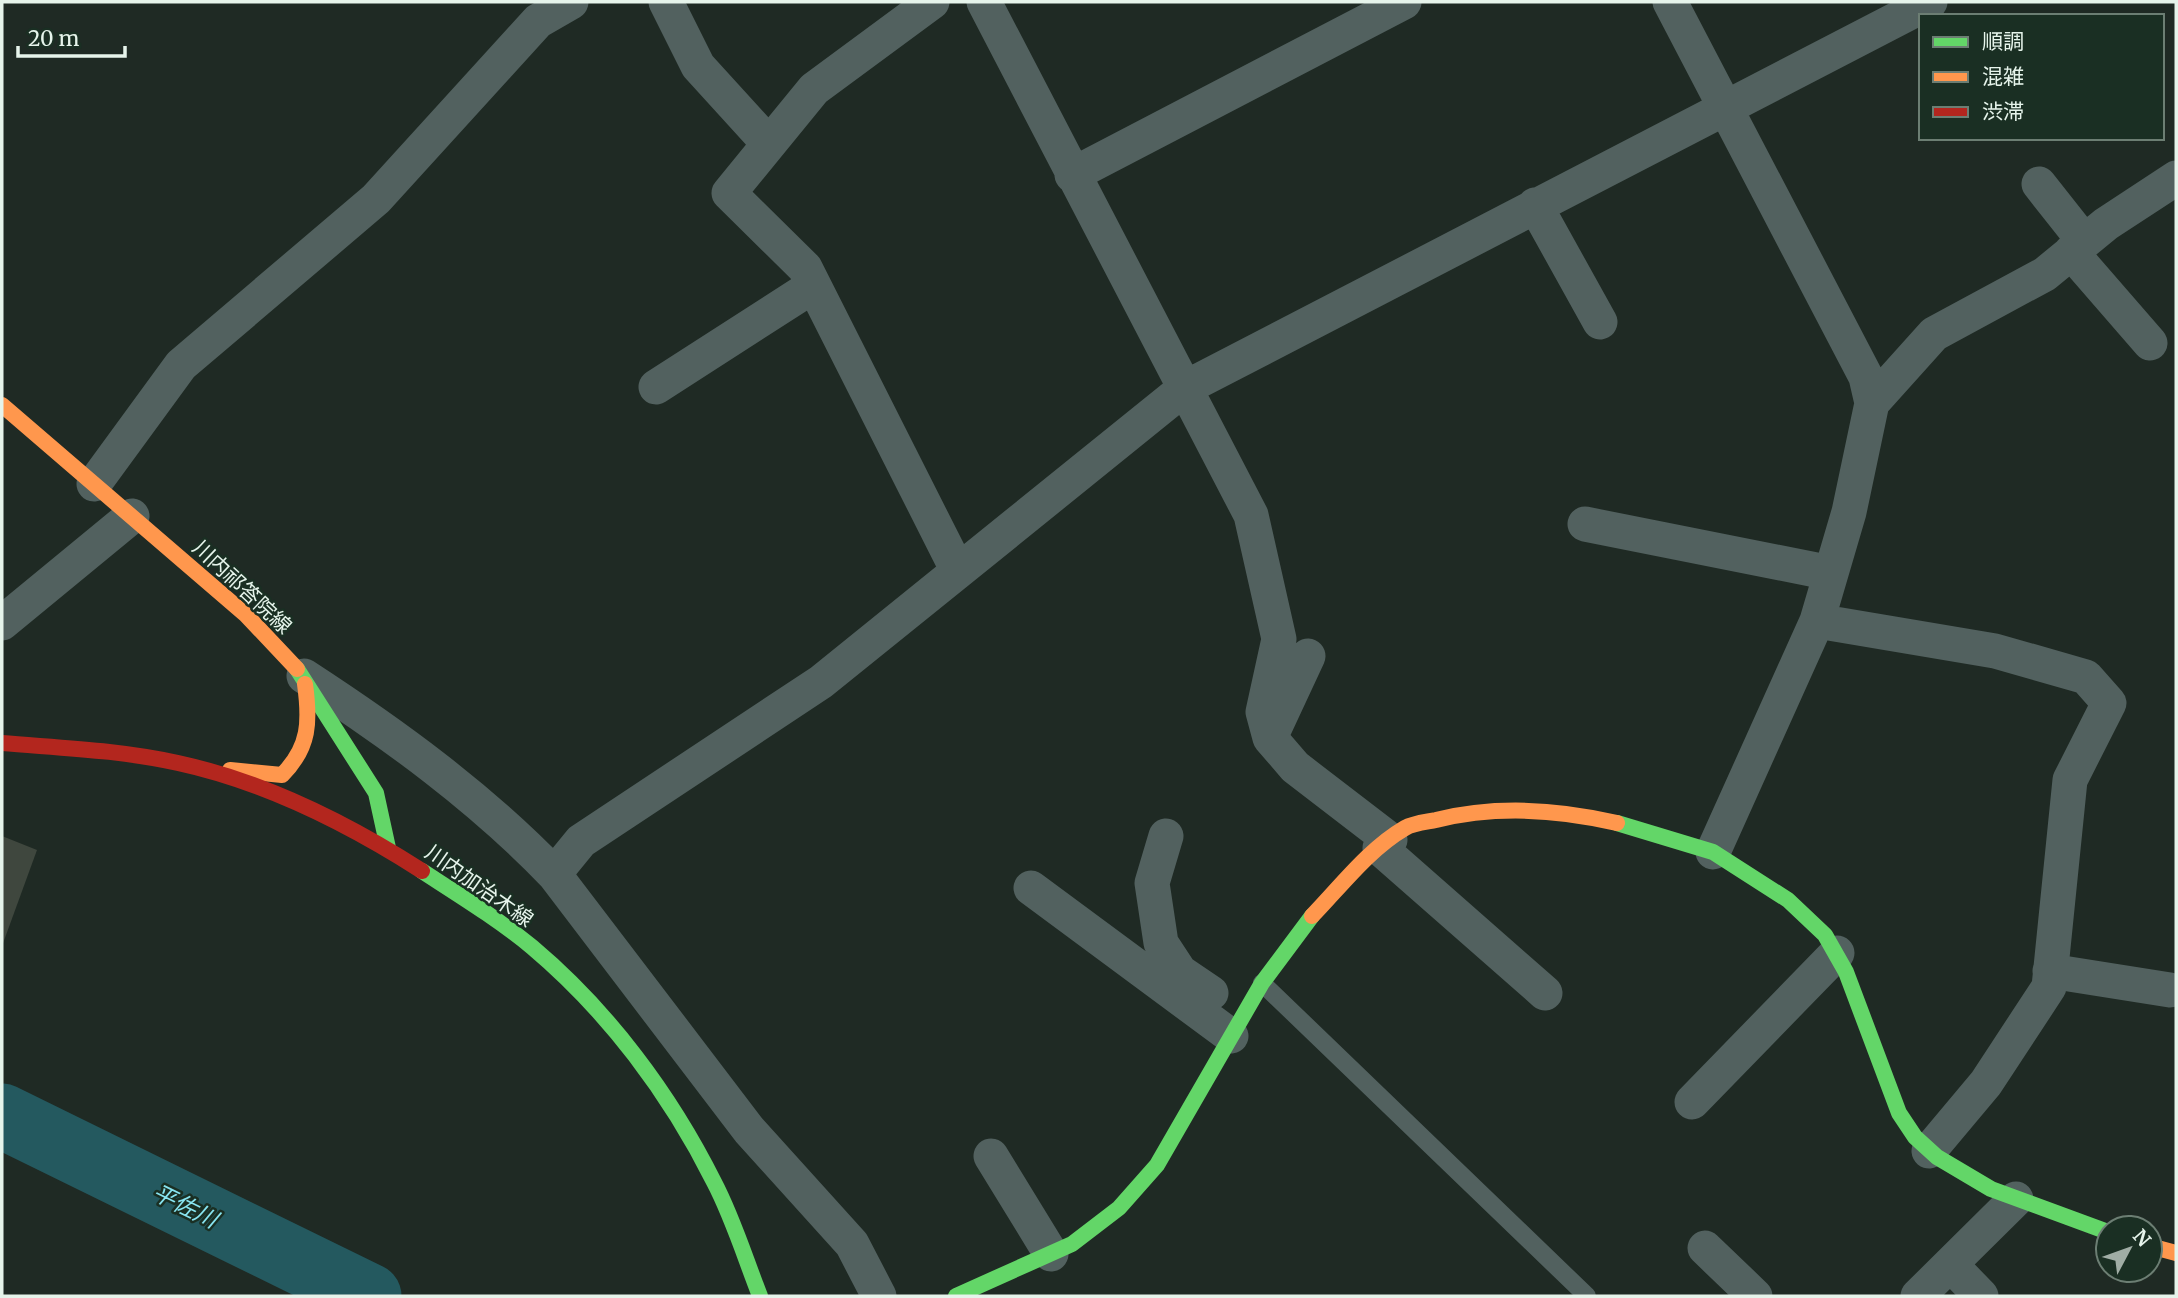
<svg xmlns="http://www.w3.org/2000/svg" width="2178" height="1298" font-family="Merriweather,'Noto Sans JP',serif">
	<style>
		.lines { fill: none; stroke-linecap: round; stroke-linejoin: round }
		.river { stroke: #24595f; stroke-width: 65 }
		.building { fill: #3f473e }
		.lane { stroke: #52615f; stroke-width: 18 }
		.street { stroke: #52615f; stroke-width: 35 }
		.fast { stroke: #63d668; stroke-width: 16 }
		.slow { stroke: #ff974d; stroke-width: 16 }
		.jam { stroke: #b3261e; stroke-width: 16 }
		.labels { text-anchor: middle; stroke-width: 5; stroke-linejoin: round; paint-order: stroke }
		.street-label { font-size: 21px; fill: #e6f4eb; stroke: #1a2f23 }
		.water-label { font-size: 23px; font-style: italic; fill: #88e5f1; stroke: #1a2f23 }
	</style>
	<rect width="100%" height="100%" fill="#1f2a24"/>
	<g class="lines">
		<path class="river" d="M2,1116L369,1296"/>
	</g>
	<path class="building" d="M2,836L37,850L2,946Z"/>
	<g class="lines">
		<path class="lane" d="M1262,983L1587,1296"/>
		<path class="street" d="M666,2L698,66L769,144
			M932,2L814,89L729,193L805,268L958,571
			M984,2L1251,515L1279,639L1263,712L1270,738L1295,767L1390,840
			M1670,2L1866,377L1872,403L1849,512L1817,621L1713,852
			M1072,175L1404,2
			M2039,184L2084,241
			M1535,205L1600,322
			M2071,252L2150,343
			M656,387L813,286
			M1872,403L1934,334L2045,274L2106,224L2176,178
			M94,484L181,365L376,199L538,21L571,2
			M1585,524L1831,573
			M1817,621L1995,651L2086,677L2109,703L2070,780L2049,987L1986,1083L1929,1151
			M2,623L132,516
			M304,676C393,734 480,797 554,874L749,1130L852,1244L879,1296
			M1274,729L1308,656
			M1166,836L1152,883L1161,943L1180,972L1211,993
			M1380,848L1545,993
			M554,874L581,841L821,682L1185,388L1930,2
			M1031,888L1231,1036
			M2050,971L2170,990
			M1692,1102L1837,953
			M991,1156L1051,1254
			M1705,1248L1755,1296
			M1952,1266L1981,1296
			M1918,1296L2016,1199"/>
		<path class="fast" d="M297,669L376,793L388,848
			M1617,823L1713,852L1788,900L1825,935L1846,972L1899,1113L1915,1137L1937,1157L1991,1189L2108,1232
			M422,871C459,895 498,919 532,947C608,1011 670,1094 714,1182C733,1218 745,1258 760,1296
			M956,1296L1072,1244L1119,1208L1157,1165L1262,983L1312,916"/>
		<path class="slow" d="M2,405L246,615L297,669
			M230,770L282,775C310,747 310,721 305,684
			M1312,916C1341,886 1369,849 1405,828C1414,823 1427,822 1436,820C1496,805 1557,809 1617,823
			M2150,1246L2176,1253"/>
		<path class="jam" d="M2,743C61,748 120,750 178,763C266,782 347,823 422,871"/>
	</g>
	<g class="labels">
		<g class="street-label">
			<text transform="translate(242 587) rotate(43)" y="7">川内祁答院線</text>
			<text transform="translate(479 886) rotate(35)" y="7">川内加治木線</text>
		</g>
		<g class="water-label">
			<text transform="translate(185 1206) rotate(26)" y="8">平佐川</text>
		</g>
	</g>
	<rect width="2178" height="1298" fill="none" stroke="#e6f4eb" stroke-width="7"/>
	<rect x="1919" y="14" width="245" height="126" fill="#1a2f23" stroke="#6c7e73" stroke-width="2"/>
	<rect x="1933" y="37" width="35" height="10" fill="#63d668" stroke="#6c7e73" stroke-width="2"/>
	<text x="1982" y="49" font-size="21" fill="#e6f4eb">順調</text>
	<rect x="1933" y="72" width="35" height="10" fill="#ff974d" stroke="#6c7e73" stroke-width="2"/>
	<text x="1982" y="84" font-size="21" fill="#e6f4eb">混雑</text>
	<rect x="1933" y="107" width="35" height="10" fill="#b3261e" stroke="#6c7e73" stroke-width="2"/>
	<text x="1982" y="119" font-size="21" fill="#e6f4eb">渋滞</text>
	<g transform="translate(2129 1249) rotate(49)"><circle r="33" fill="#1a2f23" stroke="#6c7e73" stroke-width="2"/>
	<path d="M0-5L12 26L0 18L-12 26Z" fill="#a0ada5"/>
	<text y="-10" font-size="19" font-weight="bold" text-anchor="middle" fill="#e6f4eb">N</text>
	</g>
	<path d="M18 46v10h107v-10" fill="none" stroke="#e6f4eb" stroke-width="3.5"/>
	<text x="28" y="46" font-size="21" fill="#e6f4eb" stroke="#1a2f23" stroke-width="5" paint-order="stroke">20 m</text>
</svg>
